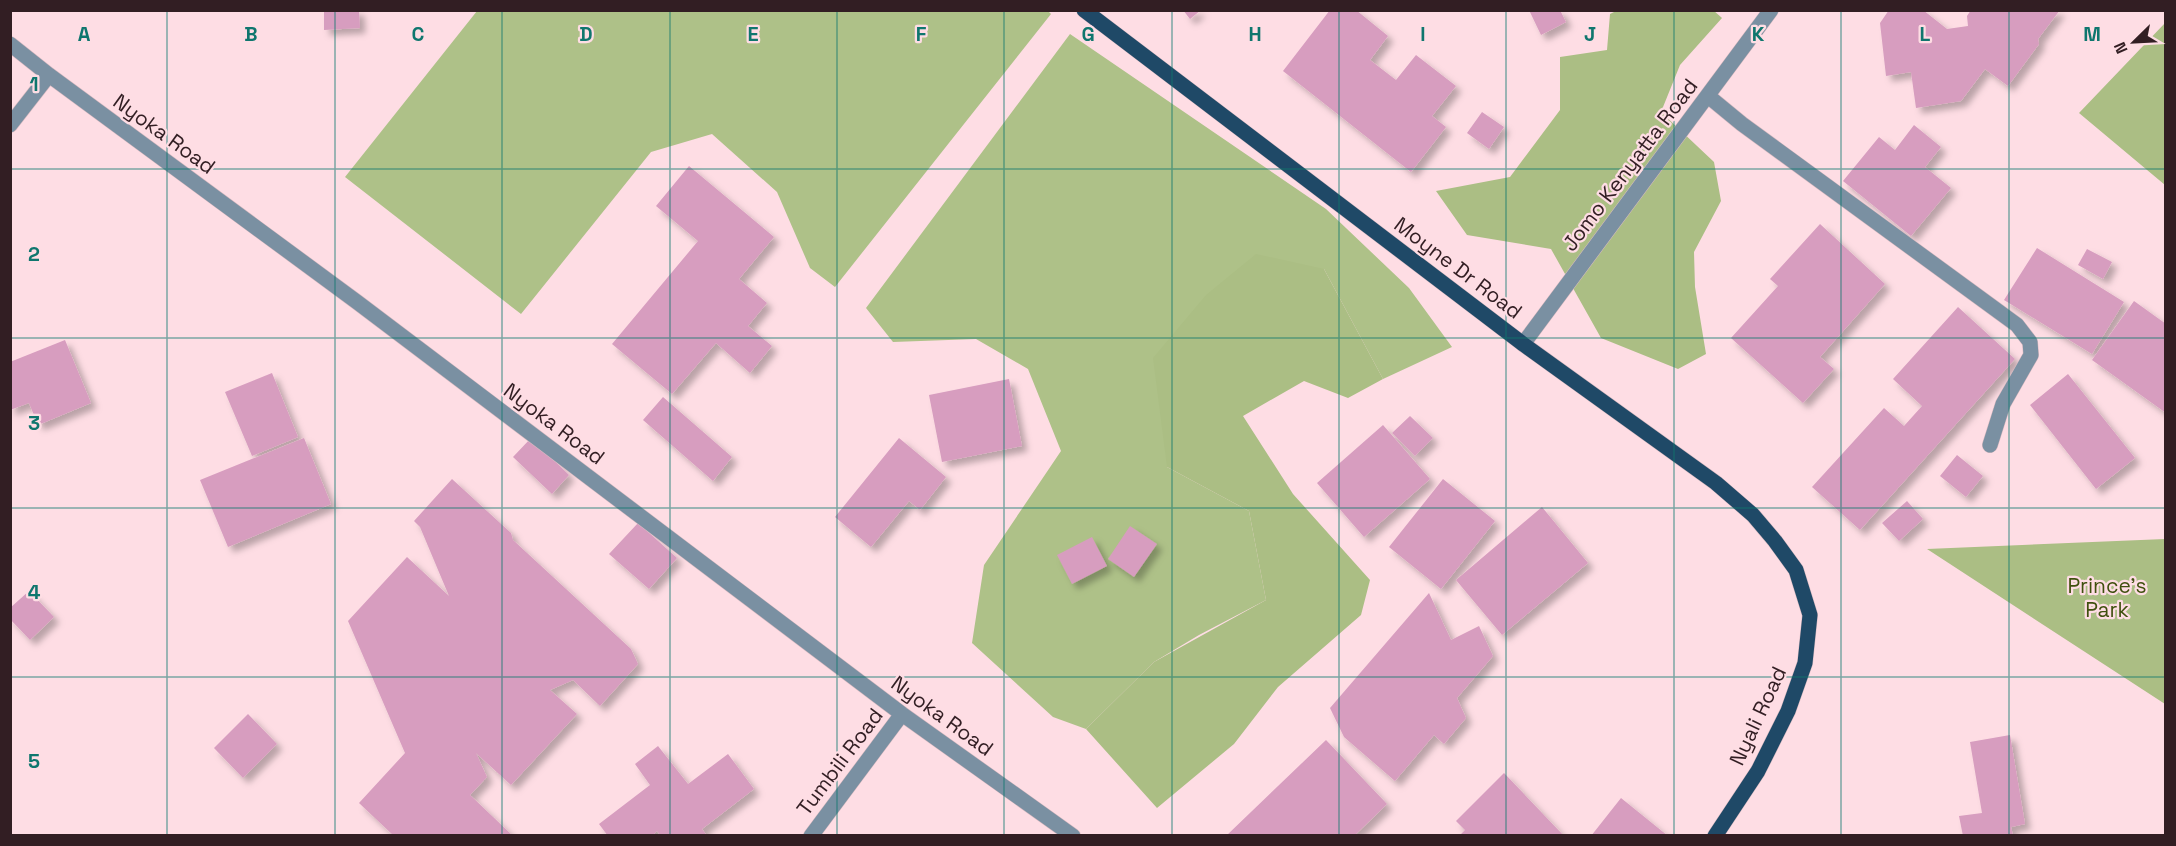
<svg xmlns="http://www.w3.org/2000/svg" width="2176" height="846" font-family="'Space Grotesk',sans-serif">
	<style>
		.green { fill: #aec188 }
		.forest { fill: #abbe84 }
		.building { fill: #d79dbf; filter: url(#shadow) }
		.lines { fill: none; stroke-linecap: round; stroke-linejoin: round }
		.minor-casing { stroke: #d9bbc1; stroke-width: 16 }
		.major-casing { stroke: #d9bbc1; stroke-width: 16 }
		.minor { stroke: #7a90a2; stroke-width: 15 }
		.major { stroke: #1f4967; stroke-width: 15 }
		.grid { fill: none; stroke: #0f766e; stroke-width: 1.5; stroke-opacity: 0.55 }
		.labels { text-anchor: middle; stroke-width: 4.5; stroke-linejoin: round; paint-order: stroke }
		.street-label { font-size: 21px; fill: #321e23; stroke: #fedde4 }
		.park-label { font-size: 21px; fill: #3f500e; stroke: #fedde4 }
		.grid-label { font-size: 20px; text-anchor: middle; font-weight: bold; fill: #0f766e; stroke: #fedde4; stroke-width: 4.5; stroke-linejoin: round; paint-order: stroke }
	</style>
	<defs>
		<filter id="shadow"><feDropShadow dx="5.5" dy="5.5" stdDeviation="3" flood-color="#0004"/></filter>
	</defs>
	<rect width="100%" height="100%" fill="#fedde4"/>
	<path class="green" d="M1047,10L1051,14L835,287L810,268L777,192L712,134L651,152L521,314L345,177L477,11Z
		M1070,34L1326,209L1409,288L1452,347L1383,379L1324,269L1167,467L1249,511L1266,600L1199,635L1154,662L1086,729L1053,717L972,643L984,565L1061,451L1028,369L976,339L893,342L866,308Z"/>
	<path class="forest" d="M1618,10H1713L1722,18L1680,65L1661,112L1714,162L1721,201L1694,252L1695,287L1706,354L1678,369L1601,338L1551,249L1467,235L1436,191L1510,177L1560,110V57L1607,50L1610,14Z
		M2165,23V185L2079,113Z
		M1256,254L1324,269L1383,379L1348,398L1304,381L1243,416L1293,494L1370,580L1361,615L1278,687L1234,744L1157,808L1086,729L1154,662L1266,600L1249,511L1167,467L1153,358L1206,295Z
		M2165,539V704L1927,549Z"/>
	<path class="building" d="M324,10H359L360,28L324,30Z
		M1183,10H1201L1190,19Z
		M1330,10H1356L1388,36L1370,60L1396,80L1416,55L1456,86L1432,116L1446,127L1411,172L1283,71Z
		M1529,10H1560L1566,22L1541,35Z
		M1889,10H1923L1947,29L1968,26L1967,16L1971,10H2060L2038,39L2039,44L2008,86L1985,69L1961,101L1916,108L1911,72L1886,76L1880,23Z
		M1482,112L1504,127L1489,149L1467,133Z
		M1914,125L1941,147L1925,167L1951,188L1911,236L1843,181L1879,137L1895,150Z
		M689,166L774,237L739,279L767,303L748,326L772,346L750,373L716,343L672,394L612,344L698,241L656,206Z
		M1820,224L1885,284L1820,357L1834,369L1803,403L1731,338L1778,286L1770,279Z
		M2037,248L2124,302L2092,354L2004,300Z
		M2087,249L2112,262L2103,279L2078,265Z
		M2134,301L2166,324V413L2092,360Z
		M1958,307L2015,359L1860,530L1812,487L1884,408L1904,426L1922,406L1893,379Z
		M65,340L91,403L38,425L29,403L10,410V362Z
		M272,373L298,437L252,456L225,392Z
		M2068,374L2135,458L2096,489L2030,405Z
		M1009,379L1022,446L942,462L929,395Z
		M663,397L732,457L713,481L643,420Z
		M1410,416L1433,438L1415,456L1392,433Z
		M1383,425L1430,479L1364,537L1317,483Z
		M304,438L331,504L228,547L200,480Z
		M531,438L569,475L552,494L513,457Z
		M899,438L946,477L920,510L909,501L871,547L835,517Z
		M1957,455L1983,476L1966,497L1940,476Z
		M452,479L511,533L513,540L631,649L638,664L600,706L573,680L550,690L577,714L511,785L476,753L487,777L470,795L513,836H394L359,803L405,753L348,621L407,557L449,596L420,527L414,521Z
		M1443,479L1495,521L1441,589L1389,547Z
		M1907,501L1923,519L1899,541L1882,523Z
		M1542,507L1588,563L1502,635L1456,580Z
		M638,523L677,558L649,589L609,554Z
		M1130,526L1157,544L1134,577L1108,559Z
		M1092,537L1107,566L1072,584L1057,555Z
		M29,591L54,617L30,640L10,619V608Z
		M1429,593L1451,640L1479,626L1493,656L1457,698L1466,718L1444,744L1434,735L1395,781L1344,737L1330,708Z
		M248,714L277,744L243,778L214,748Z
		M2010,735L2025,824L2011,827L2013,836H1963L1959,816L1982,813L1970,742Z
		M1326,740L1387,804L1354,836H1226Z
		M658,746L688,784L728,754L754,789L702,829L707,836H661L657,831L652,836H608L599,824L650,785L635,764Z
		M1504,773L1564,836H1459L1465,830L1456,821Z
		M1621,798L1668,836H1591Z"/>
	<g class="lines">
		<g class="minor-casing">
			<path id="minor" d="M10,44L49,75L357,302L902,714L1073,836
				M1708,96L1742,124L2017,325L2030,342L2031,355L2003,404L1990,445
				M10,125L49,75
				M1523,344L1771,10
				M811,836L902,714"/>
		</g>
		<g class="major-casing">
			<path id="major" d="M1084,10L1523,344L1716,483L1753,515L1775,541L1796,570L1810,615L1805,663L1788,711L1758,771L1715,836"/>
		</g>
		<use href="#minor" class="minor"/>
		<use href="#major" class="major"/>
	</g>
	<path class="grid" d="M167,10V836M335,10V836M502,10V836M670,10V836M837,10V836M1004,10V836M1172,10V836M1339,10V836M1506,10V836M1674,10V836M1841,10V836M2009,10V836M10,169H2166M10,338H2166M10,508H2166M10,677H2166"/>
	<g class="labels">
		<g class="street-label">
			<text transform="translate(164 134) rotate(36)" y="7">Nyoka Road</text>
			<text transform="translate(1630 165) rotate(-53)" y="7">Jomo Kenyatta Road</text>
			<text transform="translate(1458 268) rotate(37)" y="7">Moyne Dr Road</text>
			<text transform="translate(554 424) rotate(37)" y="7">Nyoka Road</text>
			<text transform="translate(942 716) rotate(36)" y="7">Nyoka Road</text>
			<text transform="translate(1758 716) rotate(-65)" y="7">Nyali Road</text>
			<text transform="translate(840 762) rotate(-53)" y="7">Tumbili Road</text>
		</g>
		<g class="park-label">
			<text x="2107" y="593">Prince's<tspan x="2107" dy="24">Park</tspan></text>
		</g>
	</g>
	<g class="grid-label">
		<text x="84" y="41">A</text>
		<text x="251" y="41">B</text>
		<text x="418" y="41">C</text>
		<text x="586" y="41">D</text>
		<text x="753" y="41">E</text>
		<text x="921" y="41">F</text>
		<text x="1088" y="41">G</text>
		<text x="1255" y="41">H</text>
		<text x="1423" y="41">I</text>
		<text x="1590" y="41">J</text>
		<text x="1758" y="41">K</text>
		<text x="1925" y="41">L</text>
		<text x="2092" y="41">M</text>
		<text x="34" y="91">1</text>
		<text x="34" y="261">2</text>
		<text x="34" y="430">3</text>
		<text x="34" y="599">4</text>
		<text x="34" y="768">5</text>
	</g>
	<rect width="2176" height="846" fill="none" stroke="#321e23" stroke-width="24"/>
	<g transform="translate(2134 42) rotate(246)" stroke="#fedde4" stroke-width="4.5" paint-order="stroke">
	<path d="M0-4.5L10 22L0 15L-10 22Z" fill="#321e23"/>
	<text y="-9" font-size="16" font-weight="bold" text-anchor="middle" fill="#321e23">N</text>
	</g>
</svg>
